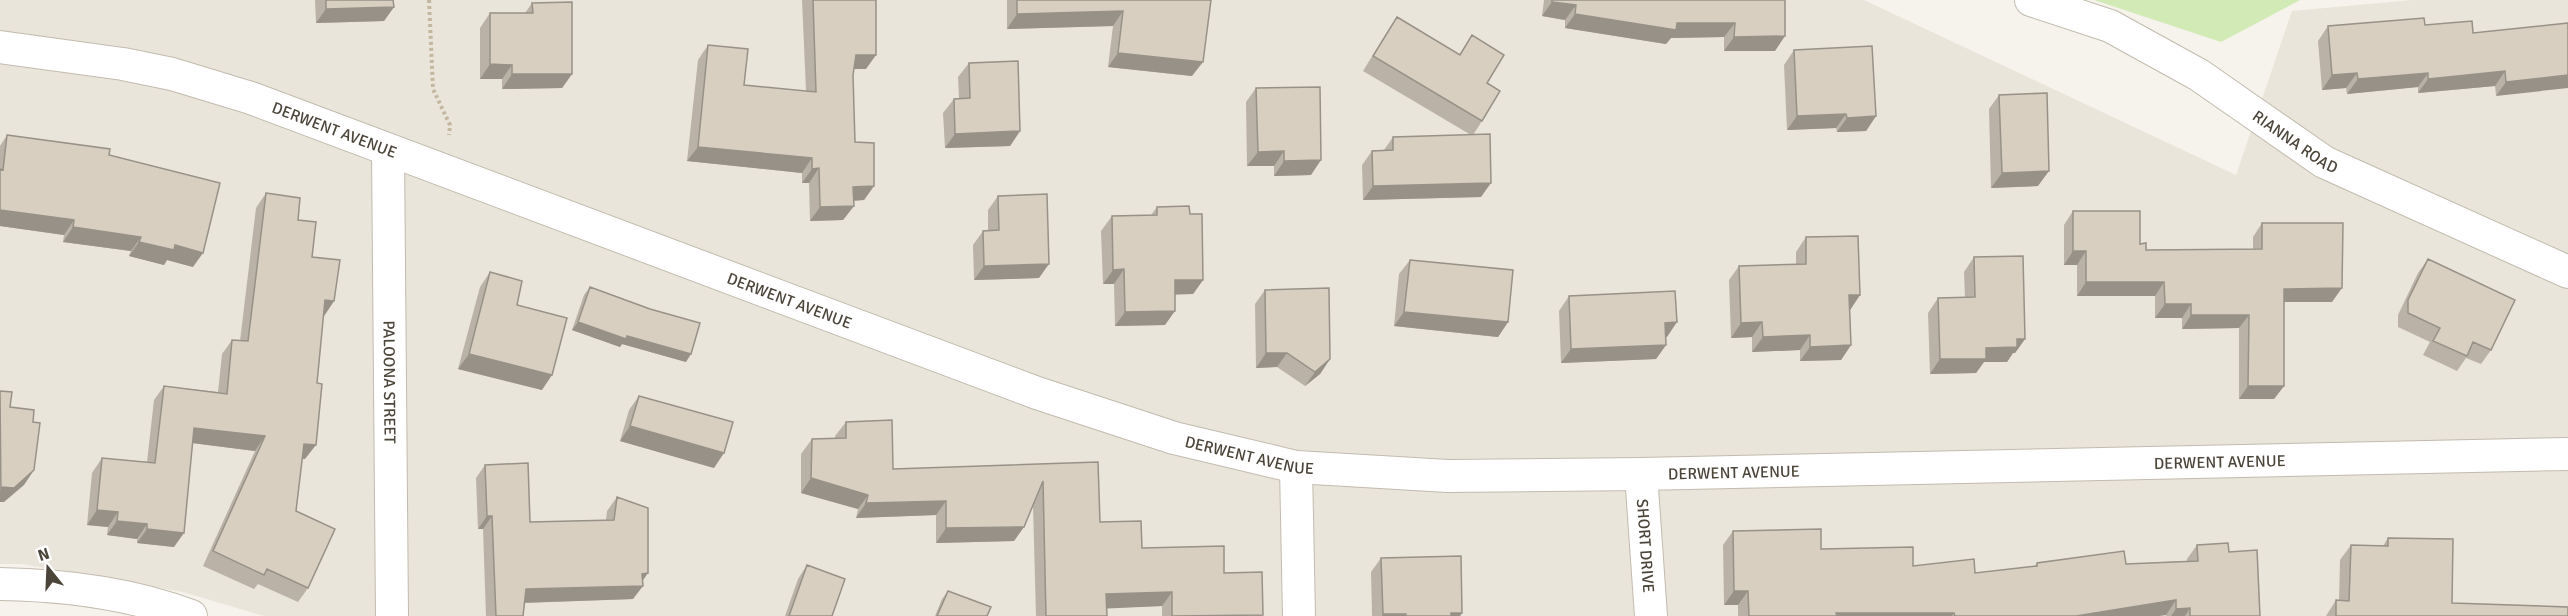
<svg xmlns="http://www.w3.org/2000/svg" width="2568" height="616" font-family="Signika,sans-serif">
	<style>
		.residential { fill: #eae5da }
		.green { fill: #d2eab5 }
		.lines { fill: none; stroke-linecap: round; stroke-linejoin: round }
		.street-casing { stroke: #c2bbae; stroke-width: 34 }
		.path { stroke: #c4b79f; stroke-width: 4; stroke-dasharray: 3 3; stroke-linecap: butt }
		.street { stroke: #fff; stroke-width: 32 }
		.wall { fill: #bab2a6 }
		.shaded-wall { fill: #979187 }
		.building { fill: #d8cfc1; stroke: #979187; stroke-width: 1.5 }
		.labels { text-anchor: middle; stroke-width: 4.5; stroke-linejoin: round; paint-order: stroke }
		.street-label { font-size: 16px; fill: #4b4439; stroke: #fff }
	</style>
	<rect width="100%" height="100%" fill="#f6f3ec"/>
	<path class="residential" d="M0,0H1864L2236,175L2292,11L2412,0H2568V616H264L183,592L22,564H0Z"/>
	<path class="green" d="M2094,0H2300L2221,42Z"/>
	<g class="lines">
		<g class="street-casing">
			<g id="street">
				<path id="s1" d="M2031,0L2110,26L2199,75L2324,162L2568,272"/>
				<path id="s2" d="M0,47L123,64L172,74L251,98L1037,393L1174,438L1296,467L1448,476L1641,474L2568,454"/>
				<path id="s3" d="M388,150L392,616"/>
				<path d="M1296,467L1299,616"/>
				<path id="s4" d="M1641,474L1651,616"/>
				<path d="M0,584C65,585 130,593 191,616"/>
			</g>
		</g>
		<path class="path" d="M429,0L433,89L450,125L449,135"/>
		<use href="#street" class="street"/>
	</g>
	<path class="wall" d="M315,0H393L394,7L384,21L316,23Z
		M802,0H876L866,69H854L853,75L855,142L874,186L864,200L854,201V206L843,220L810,221L809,183H802V173L687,161L698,60L708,45L744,85L806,91Z
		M1007,0H1211L1192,76L1108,67L1113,26L1007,29Z
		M1544,0H1785L1775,51H1724V37L1671,38L1666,44L1565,28V20L1542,16Z
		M532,3L572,74L562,88L502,89V79H480V28L490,13H525Z
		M1397,17L1459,55L1472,35L1487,83L1482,121L1473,135L1481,197L1363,200L1362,165L1372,151L1384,150L1393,137L1471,135L1363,71L1387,32Z
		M2568,23L2496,96L2495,86L2418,93V87L2347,94L2346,88L2322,90L2318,41L2328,26L2425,25L2473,33Z
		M1794,50L1876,116L1866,131L1837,132L1836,128L1787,130L1784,65Z
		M969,63L1020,131L1010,146L945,148L943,113L954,99L959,98L958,77Z
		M1256,88L1311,175L1274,176V166H1247L1246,102Z
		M1999,95L2038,186L1991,188L1989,109Z
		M7,135L109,155L193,267L167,260L164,265L129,256L131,251L63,242L64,235L0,226V146Z
		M266,193L298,220L312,257L334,301L324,316L323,315L305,459H302L296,511L308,588L298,602L258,584L254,589L203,566L255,451L192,443L174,547L137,543V539L107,535L108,527L87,525L92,473L102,458L147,462L154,400L164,386L218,392L222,354L232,340L240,341L256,208Z
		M998,196L1039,278L974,280L973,245L983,231H988V210Z
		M1157,207L1190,214L1203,280L1193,294H1175L1165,325L1115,326L1114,284H1103L1101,231L1112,216L1151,215Z
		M2073,211L2140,244L2146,250L2253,249V237L2262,223L2332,302H2284V386L2274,399H2239V328L2182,329V318H2155V296H2077V265H2064V225Z
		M1806,237L1860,295L1850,310L1851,345L1841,360L1800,361V350L1752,352V337L1731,338L1729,280L1739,266L1796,264V252Z
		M1974,257L2025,339L2015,353H2013L2007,362H1984L1976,373L1930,374L1928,313L1938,298H1965L1964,272Z
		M2428,259L2491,350L2481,364L2466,358L2457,371L2423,355L2430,342L2398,327V315L2418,273Z
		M1410,260L1508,322L1498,337L1394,326L1399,274Z
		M490,272L517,305L542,390L458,369L480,287Z
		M590,287L686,362L622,344L620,347L572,330L584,295Z
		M1265,290L1330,359L1320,374L1305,386L1277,367L1256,368L1255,304Z
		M1569,296L1667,337H1666V345L1656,359L1561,363L1559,311Z
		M639,396L714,468L620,441L629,410Z
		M846,422L893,469L1098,462L1100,522L1142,548L1224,573L1262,616H1162V606L1106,608L1107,616H1036L1033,506L1014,541L936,543V515L856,518L858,509L801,493V454L812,439L835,438V436Z
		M485,465L530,522L606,520L607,511L617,497L642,581L633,599L525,603L523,616H486L483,529H478L476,478Z
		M1733,531L1821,549L1913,566L1975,573L2035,566L2037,563L2126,564L2187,561V559L2197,545L2229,552L2260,616H2166V615L2158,616H1738V605H1724L1723,545Z
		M2388,538L2452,603L2568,616H2326L2336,600H2339L2340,560L2351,545L2383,546Z
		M1381,558L1462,613L1460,616H1372L1371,572Z
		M807,565L832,616H785L798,579Z
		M948,591L987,616H935L942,599Z"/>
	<path class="shaded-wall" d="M1552,2L1576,5L1565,20L1542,16Z
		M394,7L384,21L316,23L326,9Z
		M1123,11L1113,26L1007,29L1017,14Z
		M1575,14L1677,23H1735L1724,37L1671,38L1666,44L1565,28Z
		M1785,36L1775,51H1724L1734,37Z
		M1118,53L1203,62L1192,76L1108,67Z
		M856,55H876L866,69H846Z
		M490,64L512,65L502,79H480Z
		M2505,71L2495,86L2418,93L2428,79Z
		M2357,73L2346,88L2322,90L2332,75Z
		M2428,73L2418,87L2347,94L2358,79Z
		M512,74H572L562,88L502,89Z
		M2568,75V88L2496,96L2506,82Z
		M1846,114L1836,128L1787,130L1797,116Z
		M1876,116L1866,131L1837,132L1847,118Z
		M1020,131L1010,146L945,148L955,134Z
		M698,147L812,158L802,173L687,161Z
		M1284,151L1274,166H1247L1258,152Z
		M1321,160L1311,175L1274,176L1284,161Z
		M819,168L809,183H802L812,169Z
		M2049,171L2038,186L1991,188L2002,173Z
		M1491,183L1481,197L1363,200L1373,186Z
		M874,186L864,200L843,201L853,187Z
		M854,206L843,220L810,221L820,207Z
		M0,210L74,220L64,235L0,226Z
		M73,227L141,237L131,251L63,242Z
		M139,242L175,245L203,253L193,267L167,260L164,265L129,256Z
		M2073,251H2086L2077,265H2064Z
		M1049,264L1039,278L974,280L984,266Z
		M1124,269L1114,284H1103L1113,270Z
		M1175,280H1203L1193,294L1165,295Z
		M2086,282H2164L2155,296H2077Z
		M2342,288L2332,302H2275L2284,289Z
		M1849,295H1860L1850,310Z
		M325,300L334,301L324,316L315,314Z
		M2165,304H2191L2182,318H2155Z
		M1175,311L1165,325L1115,326L1125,312Z
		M1404,312L1508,322L1498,337L1394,326Z
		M2191,315H2249L2239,328L2182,329Z
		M578,322L627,336L691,354L686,362L622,344L620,347L572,330Z
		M1677,322L1667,337H1655L1665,323Z
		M1762,322L1752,337L1731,338L1741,323Z
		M1810,335L1800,350L1752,352L1763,337Z
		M2017,339H2025L2015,353H2013L2007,362H1984L1976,373L1930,374L1940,359Z
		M1666,345L1656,359L1561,363L1571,349Z
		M1851,345L1841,360L1800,361L1810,347Z
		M1266,353H1287L1277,367L1256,368Z
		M469,354L552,375L542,390L458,369Z
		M1330,359L1320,374L1305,386L1315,372Z
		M2248,386H2284L2274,399H2239Z
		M630,426L724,453L714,468L620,441Z
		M194,428L265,436L255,451L184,442Z
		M304,444L316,445L305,459L294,458Z
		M34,470L24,485L4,502H0V491L2,487Z
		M811,478L868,495L858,509L801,493Z
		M946,501L936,515L856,518L866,503Z
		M97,510L118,512L108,527L87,525Z
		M487,516H492L483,529H478Z
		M117,521L147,524L137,539L107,535Z
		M1024,527L1014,541L936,543L946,528Z
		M147,529L184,533L174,547L137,543Z
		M648,573L639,586H643L633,599L517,603L526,589Z
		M1734,591H1748L1738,605H1724Z
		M1172,592L1162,606L1096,609L1106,594Z
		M2176,600L2166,615L2158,616H2076Z
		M2190,608L2185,616H2171L2176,609Z
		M1451,613H1462L1460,616H1449Z
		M1836,613H1954L1952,616H1834Z
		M1383,614H1406L1405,616H1382Z"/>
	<path class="building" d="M326,0H393L394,7L326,9Z
		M813,0H876V55H856L853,75L855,142L874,143V186L853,187L854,206L820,207L819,168L812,169V158L698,147L708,45L748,49L744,85L816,92Z
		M1017,0H1211L1203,62L1118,53L1123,11L1017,14Z
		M1552,0H1785V36L1734,37L1735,23H1677L1676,30L1575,14L1576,5L1552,2Z
		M572,2V74H512V65L490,64V13H533L532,3Z
		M1397,17L1460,55L1472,35L1504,55L1487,83L1500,91L1482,121L1373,56Z
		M2424,18L2425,25L2472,21L2473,33L2568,23V75L2506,82L2505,71L2428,79V73L2358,79L2357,73L2332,75L2328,26Z
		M1872,46L1876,116L1847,118L1846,114L1797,116L1794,50Z
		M1018,61L1020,131L955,134L954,99L970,98L969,63Z
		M1320,87L1321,160L1284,161V151L1258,152L1256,88Z
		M2047,93L2049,171L2002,173L1999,95Z
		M1490,134L1491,183L1373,186L1372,151L1393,150V137Z
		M7,135L110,149L109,155L220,183L203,253L175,245L174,250L139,242L141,237L73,227L74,220L0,210V169L3,170Z
		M266,193L300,198L298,220L316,222L312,257L340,260L334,301L325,300L317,383L322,384L316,445L304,444L296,511L335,529L308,588L267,569L264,575L213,551L265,436L194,428L184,533L147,529V524L117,521L118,512L97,510L102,458L155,463L164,386L227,394L232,340L248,341Z
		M1047,194L1049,264L984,266L983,231L999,230L998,196Z
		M1189,206L1190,214H1202L1203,280H1175V311L1125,312L1124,269L1113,270L1112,216L1157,215V207Z
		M2073,211H2140V244L2146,243V250L2262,249V223H2343L2342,288L2284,289V386H2248L2249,315H2191V304H2165L2164,282H2086V251H2073Z
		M1858,236L1860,295H1849L1851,345L1810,347V335L1763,337L1762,322L1741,323L1739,266L1806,264V237Z
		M2023,256L2025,339H2017V347L1986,348V359H1940L1938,298L1975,297L1974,257Z
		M2428,259L2515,300L2491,350L2473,342L2467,356L2433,341L2440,328L2408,313V300Z
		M1410,260L1513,270L1508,322L1404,312Z
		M490,272L522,281L517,305L567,318L552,375L469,354Z
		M590,287L650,309L700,323L691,354L627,336L626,339L578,322Z
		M1329,288L1330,359L1315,372L1287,353H1266L1265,290Z
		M1675,291L1677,322L1665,323L1666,345L1571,349L1569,296Z
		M0,391L12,392L10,407L34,410L33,422L40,423L34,470L14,488L2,487L1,500Z
		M639,396L733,422L724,453L630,426Z
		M892,420L893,469L1098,462L1100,522L1141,521L1142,548L1224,546V573L1262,572L1263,615L1172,616V592L1106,594L1107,616H1046L1043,481L1024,527L946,528V501L866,503L868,495L811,478L812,439L846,438V422Z
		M528,463L530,522L614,520L617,497L648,508V573L642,574L643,586L526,589L523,616H496L492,516H487L485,465Z
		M1821,529V549L1913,547V566L1974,559L1975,573L2037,566V563L2124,551L2126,564L2198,561L2197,545L2228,543L2229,552L2257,550L2260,616H2190V608L2176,609V600L2076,616H1955L1954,613H1836L1837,616H1749L1748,591H1734L1733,531Z
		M2388,538L2453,539L2452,603L2568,607V616H2336V600L2349,601L2351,545L2388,546Z
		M1461,556L1462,613H1451V616H1406V614H1383L1381,558Z
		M807,565L845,579L832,616H789Z
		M948,591L991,607L987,616H937Z"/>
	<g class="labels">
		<g class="street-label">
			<text dy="6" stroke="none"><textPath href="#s2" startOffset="346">DERWENT AVENUE</textPath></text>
			<text dy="6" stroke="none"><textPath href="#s1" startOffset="302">RIANNA ROAD</textPath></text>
			<text dy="6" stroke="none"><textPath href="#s2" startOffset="832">DERWENT AVENUE</textPath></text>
			<text dy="6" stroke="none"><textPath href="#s3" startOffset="232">PALOONA STREET</textPath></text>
			<text dy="6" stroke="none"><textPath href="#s2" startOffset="1318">DERWENT AVENUE</textPath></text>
			<text dy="6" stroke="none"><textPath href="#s2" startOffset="2290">DERWENT AVENUE</textPath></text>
			<text dy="6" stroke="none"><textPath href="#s2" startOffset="1804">DERWENT AVENUE</textPath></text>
			<text dy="6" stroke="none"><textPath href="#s4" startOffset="72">SHORT DRIVE</textPath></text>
		</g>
	</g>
	<g transform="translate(48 568) rotate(342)" stroke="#ffffff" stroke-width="4.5" paint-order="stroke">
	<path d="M0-4.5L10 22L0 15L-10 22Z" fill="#4b4439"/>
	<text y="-9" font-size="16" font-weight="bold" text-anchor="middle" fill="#4b4439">N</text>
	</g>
</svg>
